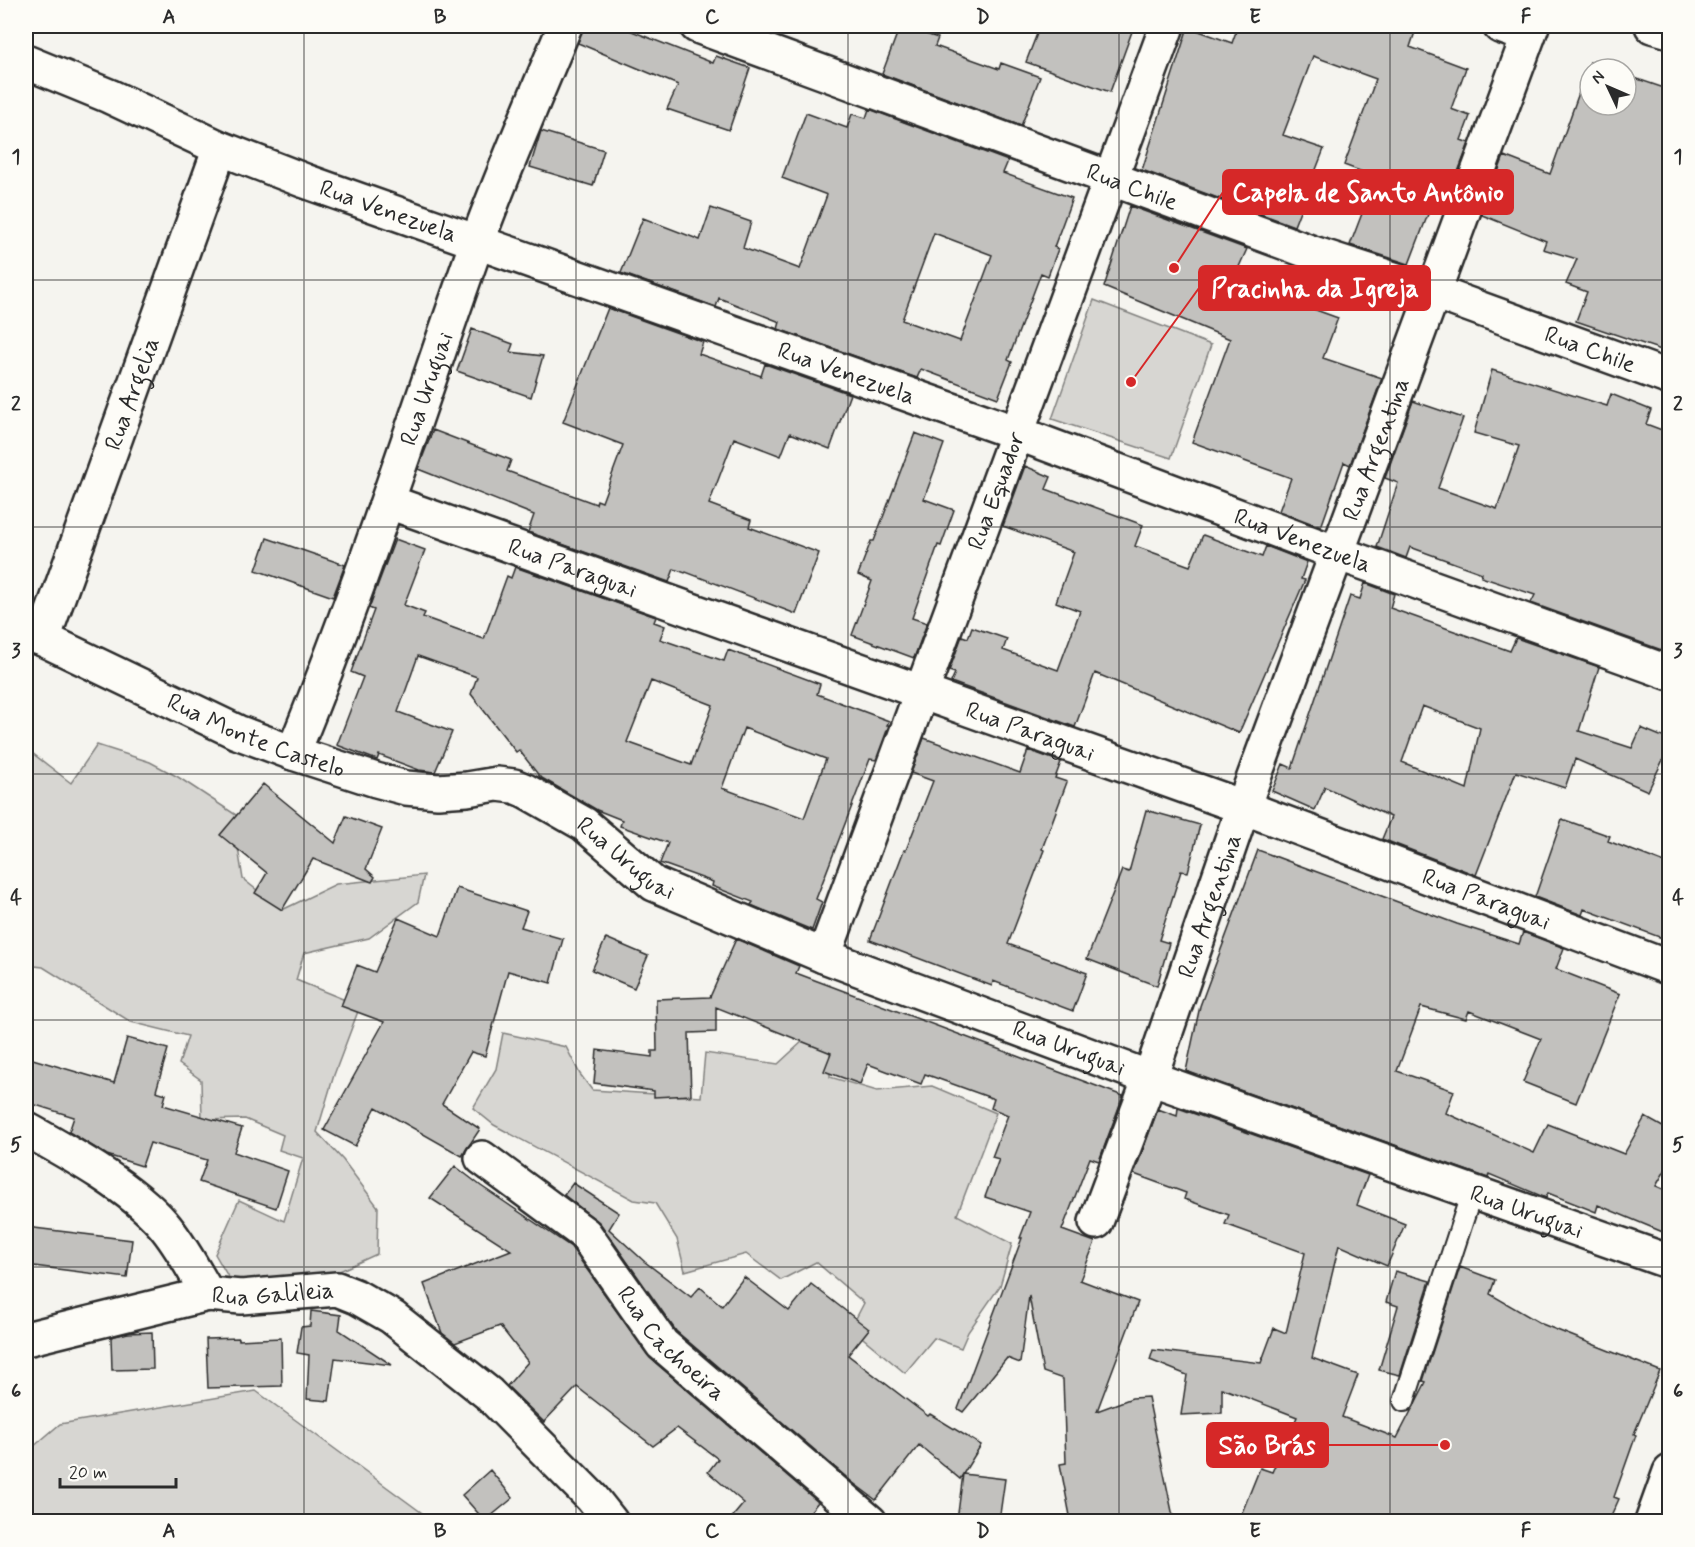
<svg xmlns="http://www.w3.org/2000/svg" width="1695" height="1547" font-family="Mynerve,sans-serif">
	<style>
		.green { fill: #d7d6d2; stroke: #81807e; stroke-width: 1.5 }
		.building { fill: #c2c1be; stroke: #2b2b2b; stroke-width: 1.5; fill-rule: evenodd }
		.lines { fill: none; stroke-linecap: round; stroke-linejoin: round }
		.service-casing { stroke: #2b2b2b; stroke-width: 24 }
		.minor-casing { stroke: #2b2b2b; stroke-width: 38 }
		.primary-casing { stroke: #2b2b2b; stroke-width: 38 }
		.service { stroke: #fdfcf7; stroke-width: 20 }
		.minor { stroke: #fdfcf7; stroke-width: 33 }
		.primary { stroke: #fdfcf7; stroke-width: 33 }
		.grid { fill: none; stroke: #2b2b2b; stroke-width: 1.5; stroke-opacity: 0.55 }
		.labels { text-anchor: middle; stroke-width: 5; stroke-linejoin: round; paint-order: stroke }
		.street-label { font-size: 24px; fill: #2b2b2b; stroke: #fdfcf7 }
		.leader { fill: none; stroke: #d62828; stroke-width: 2 }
		.callout-dot { fill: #d62828; stroke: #fdfcf7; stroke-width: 2 }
		.callout { fill: #d62828; stroke: #d62828; stroke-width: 2 }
		.callout-label { font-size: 26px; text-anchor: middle; font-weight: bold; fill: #fff }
		.neatline { fill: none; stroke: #2b2b2b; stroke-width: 2 }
		.grid-label { font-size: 20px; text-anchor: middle; font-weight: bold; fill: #2b2b2b }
	</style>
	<rect width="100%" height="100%" fill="#f5f4ef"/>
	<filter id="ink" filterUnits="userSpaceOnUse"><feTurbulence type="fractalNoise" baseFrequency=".0167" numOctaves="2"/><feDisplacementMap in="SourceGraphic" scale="12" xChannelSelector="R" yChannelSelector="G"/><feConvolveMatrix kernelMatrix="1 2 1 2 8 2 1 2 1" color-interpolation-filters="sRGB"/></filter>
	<g filter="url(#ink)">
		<path class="green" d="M1094,300L1211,345L1171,458L1052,419Z
			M97,745L150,762L178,777L236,815L238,848L243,879L282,910L336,884L424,875L418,902L369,938L304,953L296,980L360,1006L334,1075L317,1132L343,1160L378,1207L377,1254L333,1274L234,1287L215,1254L239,1200L284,1221L303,1158L279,1150L283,1135L245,1119L202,1120L201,1080L179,1064L188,1036L131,1022L43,967L26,965V751L28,750L71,783Z
			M503,1033L566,1047L580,1074L592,1090L701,1097L705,1053L778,1064L804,1040L830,1049V1077L877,1091L932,1086L996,1113L957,1215L1012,1244L1000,1286L968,1332L961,1348L934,1338L905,1373L851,1328L864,1303L816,1262L781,1280L746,1254L685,1271L677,1239L655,1203L634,1200L494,1125L473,1108L496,1069Z
			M256,1391L433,1521H26V1453L60,1424Z"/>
		<path class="building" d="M583,26H619L713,63L716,56L750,68L729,130L667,109L678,85L578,43Z
			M900,26L938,38L935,46L999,69L1001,63L1040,77L1021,126L882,74Z
			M1040,26H1134L1110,92L1026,62Z
			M1238,26H1417L1410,47L1466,68L1451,109L1470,116L1461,140L1469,143L1447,201L1435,196L1409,264L1350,245L1376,177L1344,165L1376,79L1313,56L1283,135L1324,149L1294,226L1142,170L1188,27L1232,43Z
			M1590,62L1609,69H1590V105H1626V75L1670,90V353L1576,321L1587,292L1566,284L1577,259L1543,249L1546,241L1482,215L1504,156L1550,174Z
			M869,109L1008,161L1003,173L1072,198L1054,247L1058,249L1048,276L1041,273L1008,360L1012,362L998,398L921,369L917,378L778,329L780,322L719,298L716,307L621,273L643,218L700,240L711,208L751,222L743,248L800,269L827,195L782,178L806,113L847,128L852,114L866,118ZM934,233L992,255L960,341L902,320Z
			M541,131L604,150L593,186L530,167Z
			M1130,206L1247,249L1233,280L1338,318L1323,358L1382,378L1350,465L1344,462L1321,527L1279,511L1291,478L1192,442L1230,339L1104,287Z
			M608,308L703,342L699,354L761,376L765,364L850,394L830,449L790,433L781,456L734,438L709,504L751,520L749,527L819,553L796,614L686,572L685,573L674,569L669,582L528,532L534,515L418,469L433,430L511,460L507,471L596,504L597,500L602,502L623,445L563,422Z
			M472,329L513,344L510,352L543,356L531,397L457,371Z
			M1492,370L1607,406L1611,394L1651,410L1646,424L1670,433V653L1531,603L1535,595L1481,577L1482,573L1410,547L1406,558L1377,547L1398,483L1385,478L1413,401L1463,418L1438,488L1497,509L1519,446L1474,433Z
			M915,433L944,444L924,499L954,510L941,546L938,545L912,618L927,623L914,658L852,635L872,581L858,575L871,541H874Z
			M1025,466L1051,477L1046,489L1143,525L1135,546L1190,566L1203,535L1262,557L1266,546L1307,562L1301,579L1305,580L1239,733L1095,673L1075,727L951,682L955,673L949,671L962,636L968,638L972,627L1007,639L1003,650L1058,670L1080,611L1056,602L1074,552L1003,526Z
			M267,538L345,565L333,597L256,570Z
			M395,539L425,550L404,605L425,613L423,617L484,639L507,576L511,578L515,567L656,617L654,622L665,626L660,639L724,661L728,650L820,684L817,694L889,721L887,725H889L876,760L870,759L816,899L822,902L812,930L751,905L753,902L712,886L713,882L660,863L668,843L620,826L622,820L597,810L540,777L519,750L516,752L471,694L477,677L418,656L398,712L452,732L435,772L419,770L379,755L377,760L337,745L363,677L351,672L374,610L369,608ZM651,681L713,705L691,765L627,742ZM744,728L826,759L804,818L722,788Z
			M1365,583L1394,594L1390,608L1510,651L1516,638L1599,667L1579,731L1632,748L1641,728L1670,740V745L1648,791L1575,759L1565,788L1516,772L1476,875L1382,839L1391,817L1325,787L1315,810L1272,791L1283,764L1292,768L1350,596L1360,599ZM1422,706L1480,728L1467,789L1402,762Z
			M924,738L1020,773L1028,750L1061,762L1055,778L1067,782L1042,849L1044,850L1008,944L1087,973L1073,1011L993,981L992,986L870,940L904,850H906L933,781L911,773Z
			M263,784L335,843L346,816L382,829L366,869L375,877L372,882L313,859L282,910L255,893L267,873L220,835Z
			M1146,810L1200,825L1188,872L1181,871L1159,940L1169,943L1157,986L1087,959L1122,870L1129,872Z
			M1562,819L1610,836L1608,841L1670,865V941L1584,909L1582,915L1535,897Z
			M1258,850L1457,924L1519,944L1523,932L1564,948L1556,969L1620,994L1576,1103L1523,1082L1541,1039L1469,1011L1466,1019L1421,1007L1397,1071L1454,1091L1446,1113L1534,1153L1548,1124L1624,1154L1645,1117L1670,1131V1162L1656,1186L1670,1192V1235L1598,1205L1596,1212L1548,1193L1546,1198L1489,1174L1488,1178L1186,1071L1200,1006Z
			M457,888L527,911L521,927L563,939L551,983L508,971L485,1056L471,1052L442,1104L480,1129L462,1156L376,1107L355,1146L324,1130L384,1022L341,1006L357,965L375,972L398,918L440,936Z
			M606,938L648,956L634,988L592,970Z
			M736,939L799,966L796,973L1123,1096L1099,1161L1090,1158L1062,1230L1095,1242L1080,1280L1138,1302L1097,1411L1132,1398L1148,1397L1174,1521H1071L1060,1464L1066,1463L1063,1379L1043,1372L1029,1296L1020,1363L1007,1358L963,1412L958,1409L1022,1238H1020L1030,1212L985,1197L999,1159L992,1157L1008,1115L991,1108L994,1099L925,1074L921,1084L868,1064L860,1084L824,1071L831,1053L716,1007V1032L689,1033L691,1095L654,1097V1091L594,1083L597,1050L652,1057V1051H657L656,999L710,997Z
			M127,1038L168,1049L156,1091L166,1094L163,1105L242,1128L234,1152L288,1171L276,1208L199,1182L207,1160L150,1143L142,1166L107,1155L69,1132L74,1117L26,1102V1057L114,1083Z
			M1178,1108L1368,1175L1357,1205L1405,1224L1387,1266L1339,1245L1312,1358L1358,1375L1342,1417L1397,1438L1426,1382L1423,1381L1460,1267L1495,1280L1490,1294L1542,1324L1660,1371L1634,1434L1636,1435L1614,1497L1619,1499L1609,1521H1259L1241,1515L1260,1468L1272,1472L1297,1417L1222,1388V1413L1181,1415L1187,1375L1150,1360L1153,1350L1261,1363L1274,1328L1286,1333L1305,1253L1225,1224L1229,1215L1184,1199L1186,1193L1134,1174L1158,1109L1177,1116Z
			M455,1166L481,1186L571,1247L650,1358L818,1502L803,1521H729L744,1503L708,1472L718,1459L677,1428L653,1446L577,1387L544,1422L507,1386L528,1362L500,1326L455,1343L442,1333L424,1284L511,1250L430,1198Z
			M573,1183L619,1213L609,1229L645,1262L691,1297L700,1287L722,1306L744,1277L789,1311L811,1284L869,1329L848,1355L928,1416L930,1414L981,1445L960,1479L919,1445L876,1500L852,1482L676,1331L600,1223L564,1195Z
			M26,1227L132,1240L127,1278L26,1265Z
			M1395,1271L1430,1281L1400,1375L1379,1370L1398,1306L1386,1302Z
			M311,1311L341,1315L339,1330L392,1365L335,1358L329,1401L307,1399L309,1355L297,1353L301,1327L310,1326Z
			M152,1332L153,1369L112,1370L111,1337L128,1333Z
			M239,1338V1340L281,1338L282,1386L208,1388L206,1339Z
			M490,1470L513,1498L485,1521L462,1495Z
			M963,1474L1005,1479L999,1521H957Z"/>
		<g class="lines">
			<g class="service-casing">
				<path id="service" d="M1404,1401L1472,1192"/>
			</g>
			<g class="minor-casing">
				<g id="minor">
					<path id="s1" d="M697,26L1313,253L1434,292L1670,378"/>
					<path d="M1500,26L1528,36"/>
					<path d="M1652,26L1670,31"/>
					<path id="s2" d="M26,62L109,96L220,148L305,181L1017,433L1337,553L1670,673"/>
					<path id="s3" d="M389,502L1243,807L1670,968"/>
					<path id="s4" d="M26,634L43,639L237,732L293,753L376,780L406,788L438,791L467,789L497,784L514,786L526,791L584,824L654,884L824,956L1150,1078L1670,1262"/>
					<path id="s5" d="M43,639L220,148"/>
					<path id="s6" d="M293,753C362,586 416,414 476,245C503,171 535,98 565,26"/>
					<path id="s7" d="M824,956L1167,26"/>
					<path id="s8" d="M26,1129C69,1153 130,1186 163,1224C181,1245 194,1271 208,1294L241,1297L337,1289L357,1297L392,1317L489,1394L592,1498L611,1522"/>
					<path id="s9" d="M482,1158L585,1234L662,1344L870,1522"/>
					<path id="s10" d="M1096,1222L1150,1078L1243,807L1532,26"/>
					<path d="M26,1339L208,1294"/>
				</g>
			</g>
			<g class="primary-casing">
				<path id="primary" d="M1652,1522L1670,1472"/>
			</g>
			<use href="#service" class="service"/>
			<use href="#minor" class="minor"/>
			<use href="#primary" class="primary"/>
		</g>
	</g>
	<path class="grid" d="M304,26V1522M576,26V1522M848,26V1522M1119,26V1522M1390,26V1522M26,280H1670M26,527H1670M26,774H1670M26,1020H1670M26,1267H1670"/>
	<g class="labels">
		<g class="street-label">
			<text dy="8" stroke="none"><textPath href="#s1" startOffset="464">Rua Chile</textPath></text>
			<text dy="8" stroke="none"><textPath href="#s2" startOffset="392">Rua Venezuela</textPath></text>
			<text dy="8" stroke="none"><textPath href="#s1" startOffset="950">Rua Chile</textPath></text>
			<text dy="8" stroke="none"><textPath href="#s2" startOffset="878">Rua Venezuela</textPath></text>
			<text dy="8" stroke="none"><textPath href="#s6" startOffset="388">Rua Uruguai</textPath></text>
			<text dy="8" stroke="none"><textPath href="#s5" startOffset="261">Rua Argelia</textPath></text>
			<text dy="8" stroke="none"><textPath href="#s10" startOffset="822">Rua Argentina</textPath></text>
			<text dy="8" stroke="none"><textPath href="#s7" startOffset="496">Rua Equador</textPath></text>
			<text dy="8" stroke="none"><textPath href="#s2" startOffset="1364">Rua Venezuela</textPath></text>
			<text dy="8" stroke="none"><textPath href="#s3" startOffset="195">Rua Paraguai</textPath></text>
			<text dy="8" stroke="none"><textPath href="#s3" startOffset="681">Rua Paraguai</textPath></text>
			<text dy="8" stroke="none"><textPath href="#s4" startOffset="252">Rua Monte Castelo</textPath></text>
			<text dy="8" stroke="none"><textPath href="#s4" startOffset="654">Rua Uruguai</textPath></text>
			<text dy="8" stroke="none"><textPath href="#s3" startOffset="1167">Rua Paraguai</textPath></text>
			<text dy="8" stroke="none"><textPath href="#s10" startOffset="336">Rua Argentina</textPath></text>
			<text dy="8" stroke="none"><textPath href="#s4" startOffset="1138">Rua Uruguai</textPath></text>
			<text dy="8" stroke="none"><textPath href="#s4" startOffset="1624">Rua Uruguai</textPath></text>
			<text dy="8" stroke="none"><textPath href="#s8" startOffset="316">Rua Galileia</textPath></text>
			<text dy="8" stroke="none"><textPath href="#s9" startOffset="268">Rua Cachoeira</textPath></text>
		</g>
	</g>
	<path class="leader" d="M1174 268L1223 192M1131 382L1199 288M1445 1445L1328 1445"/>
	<g class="callout-dot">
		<circle cx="1174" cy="268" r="6"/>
		<circle cx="1131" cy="382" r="6"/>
		<circle cx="1445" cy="1445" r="6"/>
	</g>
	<g class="callout">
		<rect x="1223" y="170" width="290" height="44" rx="6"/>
		<rect x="1199" y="266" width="231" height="44" rx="6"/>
		<rect x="1207" y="1423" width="121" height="44" rx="6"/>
	</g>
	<g class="callout-label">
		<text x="1368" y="201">Capela de Santo Antônio</text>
		<text x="1315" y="297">Pracinha da Igreja</text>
		<text x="1267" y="1454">São Brás</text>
	</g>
	<rect width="1695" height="1547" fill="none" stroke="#fdfcf7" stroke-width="66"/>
	<g transform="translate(1608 87) rotate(314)"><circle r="28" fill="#fdfcf7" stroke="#a9a8a5" stroke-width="1.5"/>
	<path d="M0-4.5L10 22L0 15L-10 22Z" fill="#2b2b2b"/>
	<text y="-9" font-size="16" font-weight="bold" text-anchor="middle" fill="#2b2b2b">N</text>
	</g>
	<path d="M60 1478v9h116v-9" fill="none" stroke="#2b2b2b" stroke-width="3"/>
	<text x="69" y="1478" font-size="18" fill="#2b2b2b" stroke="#fdfcf7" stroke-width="4.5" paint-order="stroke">20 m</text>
	<rect x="33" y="33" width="1629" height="1481" class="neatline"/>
	<g class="grid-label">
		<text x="169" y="23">A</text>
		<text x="440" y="23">B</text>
		<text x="712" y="23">C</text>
		<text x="983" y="23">D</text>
		<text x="1255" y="23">E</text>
		<text x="1526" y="23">F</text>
		<text x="16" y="163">1</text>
		<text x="1678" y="163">1</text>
		<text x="16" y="410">2</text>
		<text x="1678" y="410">2</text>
		<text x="16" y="657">3</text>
		<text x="1678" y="657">3</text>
		<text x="16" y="904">4</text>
		<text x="1678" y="904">4</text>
		<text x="16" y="1151">5</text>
		<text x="1678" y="1151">5</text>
		<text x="16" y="1397">6</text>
		<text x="1678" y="1397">6</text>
		<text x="169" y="1537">A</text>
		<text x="440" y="1537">B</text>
		<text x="712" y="1537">C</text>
		<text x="983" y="1537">D</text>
		<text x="1255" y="1537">E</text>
		<text x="1526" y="1537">F</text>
	</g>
</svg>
